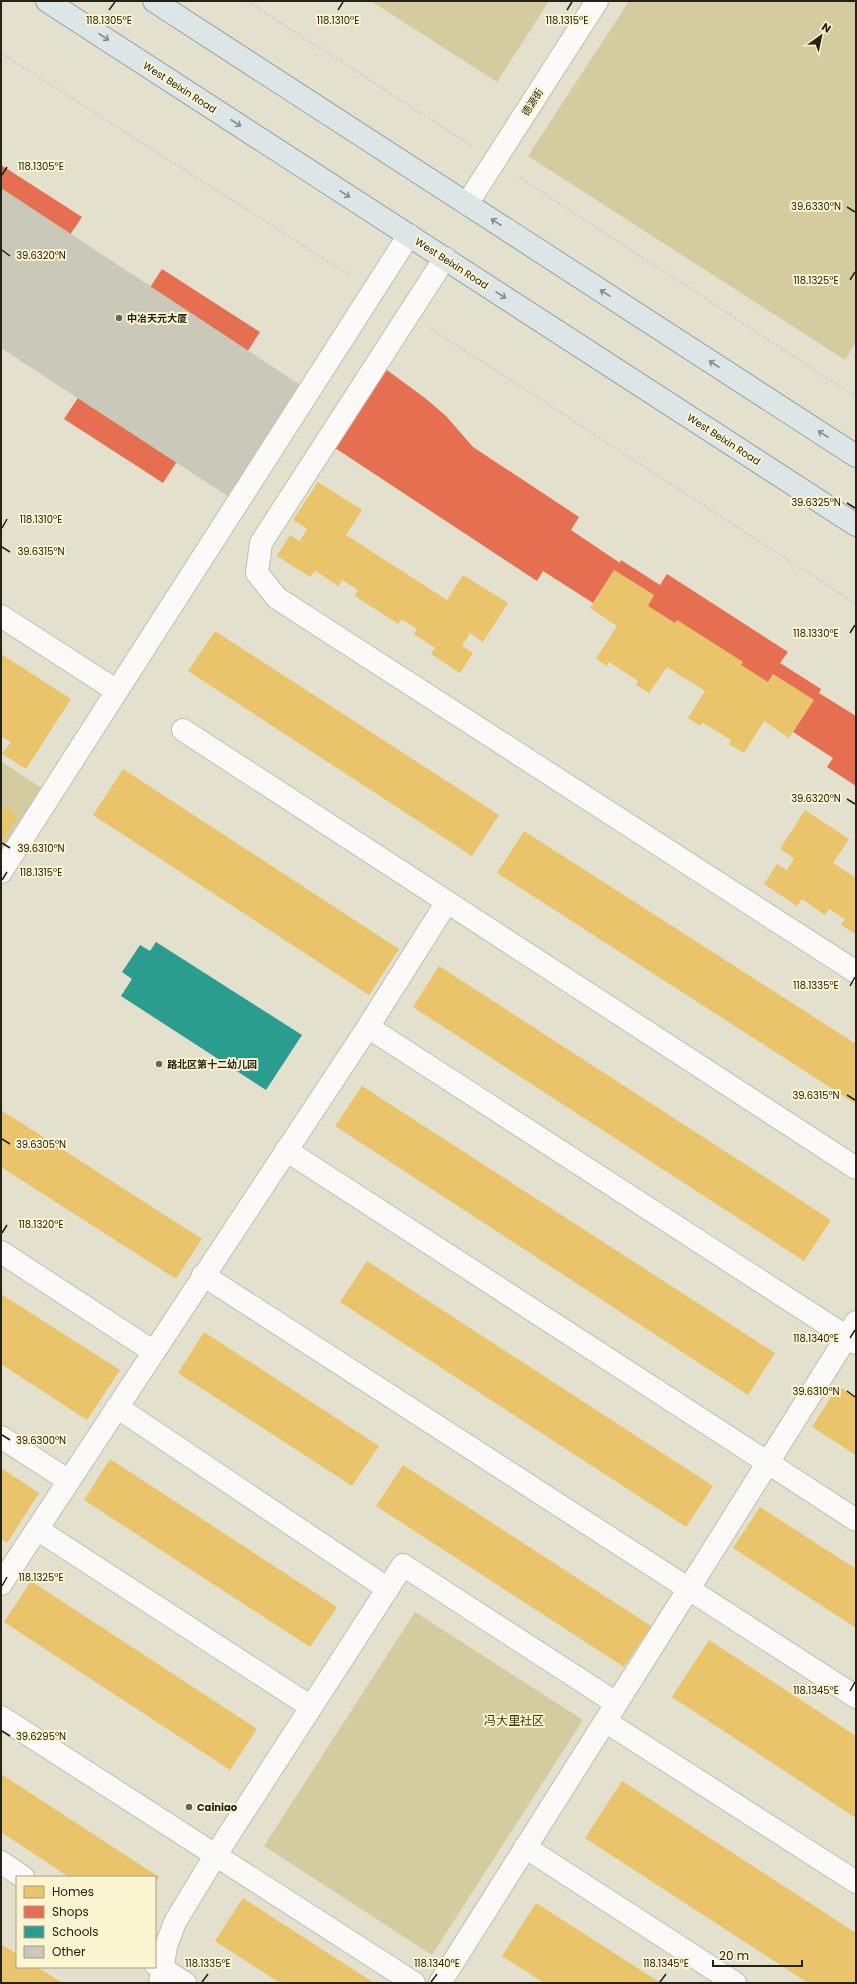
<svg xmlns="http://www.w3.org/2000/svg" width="857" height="1984" font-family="Poppins,'Noto Sans SC',sans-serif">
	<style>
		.green { fill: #d4cc9f }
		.homes { fill: #e9c46a }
		.shops { fill: #e76f51 }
		.schools { fill: #2a9d8f }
		.building { fill: #cac8b9 }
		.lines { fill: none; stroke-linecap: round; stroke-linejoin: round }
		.minor-casing { stroke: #c1beaf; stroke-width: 24 }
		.major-casing { stroke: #93a3a0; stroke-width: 24 }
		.path { stroke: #d5d4ce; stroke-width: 2.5; stroke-dasharray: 3 2; stroke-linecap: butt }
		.minor { stroke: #fbfaf8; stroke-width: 22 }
		.major { stroke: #dde6e7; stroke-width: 22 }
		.oneway { stroke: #8a8e89 }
		.ticks { fill: none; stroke: #252316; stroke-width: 1.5 }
		.poi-dot { fill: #686556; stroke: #fbf4d0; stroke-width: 1.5 }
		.labels { text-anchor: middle; stroke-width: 4; stroke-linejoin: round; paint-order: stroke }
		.street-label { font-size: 10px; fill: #252316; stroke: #fbf4d0 }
		.poi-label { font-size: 10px; font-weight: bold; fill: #252316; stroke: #fbf4d0; text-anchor: start }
		.quarter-label { font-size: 12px; fill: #3e381a; stroke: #fbf4d0 }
		.ticks-label { font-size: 10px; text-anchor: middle; fill: #252316; stroke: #fbf4d0; stroke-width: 4; stroke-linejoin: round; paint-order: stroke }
	</style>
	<rect width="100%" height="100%" fill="#e3e0cd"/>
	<path class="green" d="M371,1H549L497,82Z
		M629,1H856V342L845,360L528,156Z
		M1,761L41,788L1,849Z
		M415,1612L583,1720L432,1955L264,1846Z"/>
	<path class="homes" d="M318,482L362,510L346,535L447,600L463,575L508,603L483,642L470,633L462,646L473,653L460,673L431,654L435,648L414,634L417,629L402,619L398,624L355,596L358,590L342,580L339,586L315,571L310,577L277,556L290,535L300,541L307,529L293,520Z
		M614,570L654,595L648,606L675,623L677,620L743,662L741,665L768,682L773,674L814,700L789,738L764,721L744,753L729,744L731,740L703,723L700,726L688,718L705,691L667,667L649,693L636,685L638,681L609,662L607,666L596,659L617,626L590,608Z
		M215,631L499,815L472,856L188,671Z
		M1,654L71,699L26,769L2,754L11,742L3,737L1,740Z
		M123,769L399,949L369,995L93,815Z
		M1,805L17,816L1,842Z
		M805,810L849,839L833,863L856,878V934L841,925L845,919L829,909L825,915L802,899L797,906L764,884L777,864L787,870L794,858L780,849Z
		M524,831L856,1044V1104L497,873Z
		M439,966L831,1220L804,1261L413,1007Z
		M362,1086L775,1353L748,1395L335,1126Z
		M1,1110L202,1239L176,1279L1,1167Z
		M367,1261L713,1486L686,1527L340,1302Z
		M1,1294L120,1370L87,1420L1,1364Z
		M204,1332L379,1446L352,1486L178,1373Z
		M838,1386L856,1397V1455L812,1427Z
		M110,1459L337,1607L310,1647L84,1500Z
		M403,1465L651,1626L624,1667L376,1506Z
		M1,1468L39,1493L7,1543L1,1539Z
		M760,1507L856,1569V1628L733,1548Z
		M31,1581L257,1729L230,1770L4,1622Z
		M709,1640L856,1736V1818L672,1697Z
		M1,1774L159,1877L155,1883V1877H69L1,1832Z
		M622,1781L856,1933V1983H808L585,1838Z
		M243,1898L374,1983H280L215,1941Z
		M536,1903L661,1983H544L502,1956Z
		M1,1944L17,1954V1967H37L62,1983H1Z"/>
	<path class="shops" d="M1,165L82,217L55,257L136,309L162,269L260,332L163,483L64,419L89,381L4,326L1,331Z
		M384,368L425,398L446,416L473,447L579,517L571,530L620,563L621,560L660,585L667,574L788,652L780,663L821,689L819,693L856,716V786L827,767L833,758L793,732L814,700L773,674L768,682L741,665L743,662L677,620L675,623L648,606L654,595L614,570L593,603L543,571L537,581L332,446Z"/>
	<path class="schools" d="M156,942L302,1035L266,1090L121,996L132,979L122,972L140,945L150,951Z"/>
	<path class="building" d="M1,188L305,388L232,499L1,348Z"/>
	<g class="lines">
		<g class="minor-casing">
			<path id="minor" d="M467,204L597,1
				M445,258L261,543L257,573L277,598L856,972
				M1,616L117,691
				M183,730L856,1168
				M1,872L409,235
				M368,1027L856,1343
				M286,1150L856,1520
				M1,1252L154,1352
				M203,1275L856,1697
				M117,1407L388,1589
				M1,1437L69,1481
				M37,1529L311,1707
				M1,1584L368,1027L447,902
				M1,1717L414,1983
				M605,1721L856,1882
				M525,1847L735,1983
				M1,1862L23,1877
				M155,1964L185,1983
				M160,1983L166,1946L175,1922L215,1856L403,1565L616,1703
				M440,1983L688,1590L856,1322"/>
		</g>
		<g class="major-casing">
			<path id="major" d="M47,1L856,525
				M154,1L856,456"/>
		</g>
		<path class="path" d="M247,1L472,146
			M1,53L351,276
			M516,175L856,397
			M430,328L856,604"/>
		<use href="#minor" class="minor"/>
		<use href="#major" class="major"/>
	</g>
	<defs><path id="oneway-shaft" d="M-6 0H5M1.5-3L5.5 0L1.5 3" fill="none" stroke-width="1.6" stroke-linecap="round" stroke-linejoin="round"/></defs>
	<g class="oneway">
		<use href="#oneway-shaft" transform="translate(104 37) rotate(33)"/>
		<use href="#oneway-shaft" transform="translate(236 123) rotate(33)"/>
		<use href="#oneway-shaft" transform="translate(345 194) rotate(33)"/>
		<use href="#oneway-shaft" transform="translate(496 222) rotate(-147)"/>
		<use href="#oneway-shaft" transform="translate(605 293) rotate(-147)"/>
		<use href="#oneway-shaft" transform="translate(501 295) rotate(33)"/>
		<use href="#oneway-shaft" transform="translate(714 364) rotate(-147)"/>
		<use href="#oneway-shaft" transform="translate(823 434) rotate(-147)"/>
	</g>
	<path class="ticks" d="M109,10L115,2M338,10L343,2M567,10L572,2M2,175L7,167M847,207L855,212M2,250L10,256M850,280L855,272M847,503L855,508M2,528L7,519M2,547L10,552M850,633L855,625M847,799L855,804M2,843L10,848M2,880L7,872M850,986L855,977M847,1095L855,1100M2,1139L10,1144M2,1233L7,1225M850,1338L855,1330M847,1391L855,1397M2,1435L10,1440M2,1586L7,1577M850,1691L855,1682M2,1731L10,1736M202,1982L208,1974M431,1982L437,1974M660,1982L666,1974"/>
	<g class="poi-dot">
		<circle cx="119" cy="318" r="4"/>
		<circle cx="159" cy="1064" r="4"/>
		<circle cx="189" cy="1807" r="4"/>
	</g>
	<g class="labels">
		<g class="street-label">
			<text transform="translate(180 87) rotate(33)" y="4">West Beixin Road</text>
			<text transform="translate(532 102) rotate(-57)" y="4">德源街</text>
			<text transform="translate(452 263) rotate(33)" y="4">West Beixin Road</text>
			<text transform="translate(724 439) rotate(33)" y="4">West Beixin Road</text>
		</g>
		<g class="poi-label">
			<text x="127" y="322">中冶天元大厦</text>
			<text x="167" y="1068">路北区第十二幼儿园</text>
			<text x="197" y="1811">Cainiao</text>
		</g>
		<g class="quarter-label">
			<text x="514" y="1725">冯大里社区</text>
		</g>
	</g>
	<g class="ticks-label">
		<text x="567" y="24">118.1315°E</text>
		<text x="109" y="24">118.1305°E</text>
		<text x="338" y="24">118.1310°E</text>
		<text x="41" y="170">118.1305°E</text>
		<text x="816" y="210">39.6330°N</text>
		<text x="41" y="259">39.6320°N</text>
		<text x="816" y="284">118.1325°E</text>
		<text x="816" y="506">39.6325°N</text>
		<text x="41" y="523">118.1310°E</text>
		<text x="41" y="555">39.6315°N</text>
		<text x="816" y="637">118.1330°E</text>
		<text x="816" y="802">39.6320°N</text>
		<text x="41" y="852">39.6310°N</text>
		<text x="41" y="876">118.1315°E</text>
		<text x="816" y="989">118.1335°E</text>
		<text x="816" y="1099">39.6315°N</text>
		<text x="41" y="1148">39.6305°N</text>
		<text x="41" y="1228">118.1320°E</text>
		<text x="816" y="1342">118.1340°E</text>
		<text x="816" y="1395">39.6310°N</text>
		<text x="41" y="1444">39.6300°N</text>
		<text x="41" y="1581">118.1325°E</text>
		<text x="816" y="1694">118.1345°E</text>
		<text x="41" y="1740">39.6295°N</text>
		<text x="208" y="1967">118.1335°E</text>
		<text x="437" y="1967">118.1340°E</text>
		<text x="666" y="1967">118.1345°E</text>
	</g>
	<rect width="857" height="1984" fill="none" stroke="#252316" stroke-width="4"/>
	<rect x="16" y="1876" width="140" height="92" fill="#fbf4d0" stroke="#a5a086"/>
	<rect x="24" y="1886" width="20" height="12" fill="#e9c46a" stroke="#a5a086"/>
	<text x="52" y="1896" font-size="12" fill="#252316">Homes</text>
	<rect x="24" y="1906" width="20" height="12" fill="#e76f51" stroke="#a5a086"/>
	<text x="52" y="1916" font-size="12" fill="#252316">Shops</text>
	<rect x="24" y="1926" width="20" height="12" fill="#2a9d8f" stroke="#a5a086"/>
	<text x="52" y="1936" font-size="12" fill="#252316">Schools</text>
	<rect x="24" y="1946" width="20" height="12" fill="#cac8b9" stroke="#a5a086"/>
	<text x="52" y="1956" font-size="12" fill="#252316">Other</text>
	<g transform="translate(821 36) rotate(33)" stroke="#fbf4d0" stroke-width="3" paint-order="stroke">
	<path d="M0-3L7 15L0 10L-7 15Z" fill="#252316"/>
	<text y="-6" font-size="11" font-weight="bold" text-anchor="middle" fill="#252316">N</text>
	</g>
	<path d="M713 1960v6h89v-6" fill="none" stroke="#252316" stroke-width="2"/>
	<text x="719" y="1960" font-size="12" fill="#252316" stroke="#fbf4d0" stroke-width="3" paint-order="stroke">20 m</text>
</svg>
